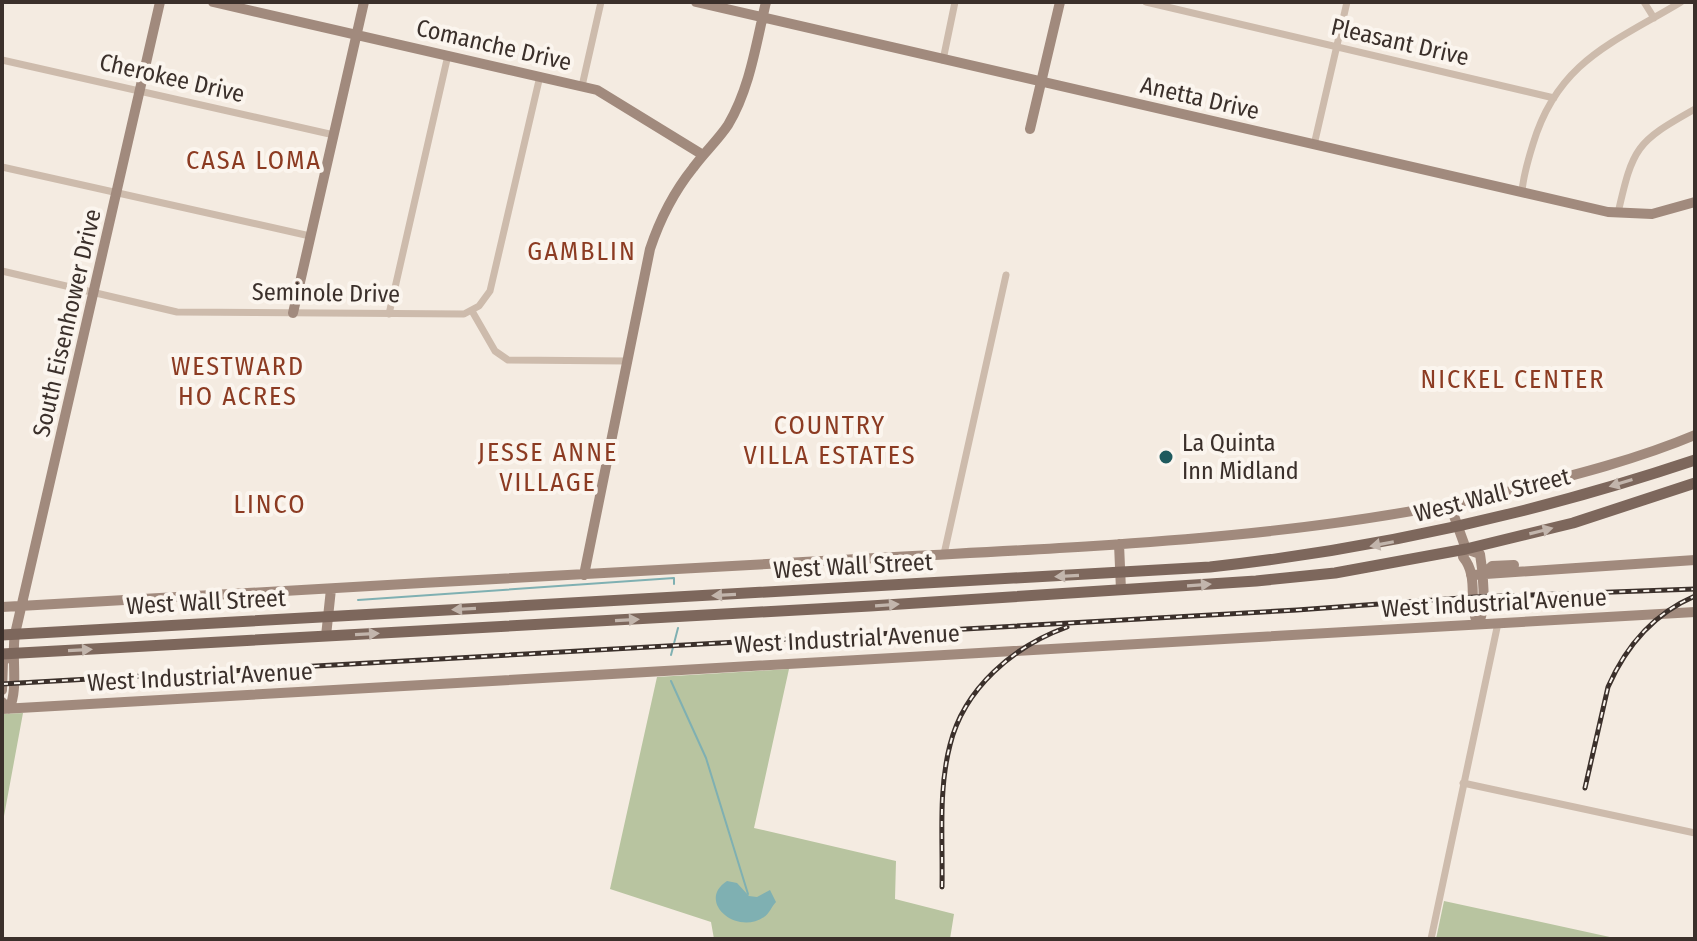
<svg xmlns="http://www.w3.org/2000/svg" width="1697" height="941" font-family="'Fira Sans Condensed',sans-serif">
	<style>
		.green { fill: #b8c4a0 }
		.water { fill: #7fb0b2 }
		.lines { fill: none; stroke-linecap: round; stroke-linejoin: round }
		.stream { stroke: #7fb0b2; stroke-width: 2 }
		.street { stroke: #cdbbac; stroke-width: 7 }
		.secondary { stroke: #a18a7d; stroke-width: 10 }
		.primary { stroke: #7d675c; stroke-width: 11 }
		.rail-casing { stroke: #3b302b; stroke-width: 5 }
		.rail { stroke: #fbf5ee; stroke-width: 2; stroke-dasharray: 6; stroke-linecap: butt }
		.oneway { fill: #c2b5ac }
		.poi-dot { fill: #1f5a5e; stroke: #fbf5ee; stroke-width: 3 }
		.labels { text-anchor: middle; stroke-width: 8; stroke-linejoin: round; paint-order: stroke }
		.street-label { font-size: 24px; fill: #3b302b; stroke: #fbf5ee }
		.poi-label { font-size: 24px; fill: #3b302b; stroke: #fbf5ee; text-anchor: start }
		.neighbourhood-label { font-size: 26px; letter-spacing: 2px; fill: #8c3b22; stroke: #fbf5ee }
	</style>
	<rect width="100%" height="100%" fill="#f4ebe1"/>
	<path class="green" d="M789,669L754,828L896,861L895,899L954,914L950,939H714L711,922L610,889L657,677Z
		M23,713L2,827V714Z
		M1444,901L1619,939H1436Z"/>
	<path class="water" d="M727,881L737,883L749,896L757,897L770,890L776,902C772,906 769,914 764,917C736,936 696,901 727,881Z"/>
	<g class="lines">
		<path class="stream" d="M358,600L674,578V584
			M671,655L678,628
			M671,681L706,758L748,894"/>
		<path class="street" d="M1146,2L1554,98
			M1644,2L1654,18
			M2,60L334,135
			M943,60L955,2
			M582,86L601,2
			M1314,145L1347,2
			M2,167L310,236
			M1522,192C1523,176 1528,160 1533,144C1558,61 1613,43 1681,2
			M1618,213C1633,147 1636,142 1695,109
			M2,271L177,312L464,314L479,306L490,291L540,76
			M472,311L495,351L508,360L627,361
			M389,314L448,55
			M944,554L1006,275
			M1463,783L1695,833
			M1431,939L1498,623"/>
		<path class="secondary" d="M213,2L597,90L703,155
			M696,2L1608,212L1652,214L1695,202
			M1030,129L1060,2
			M293,313L364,2
			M1450,505L1466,549L1463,557C1480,577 1467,604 1478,624
			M1119,544L1121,590
			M1466,549L1480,554C1483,571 1487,609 1478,624
			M1484,574L1492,566L1514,565
			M584,575L650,249C660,219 673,193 693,168C704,153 718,140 728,125C750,88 756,44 766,2
			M1471,575L1695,560
			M2,607C293,590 585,574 876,558C1091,546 1304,540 1515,490C1575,475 1638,459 1695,435
			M326,636L331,589
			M2,690L3,662L11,653
			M2,702L9,709C19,689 11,656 15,634L160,2
			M2,709L1695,612"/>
		<path class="primary" d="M2,635L1210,567C1376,549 1537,513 1695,460
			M2,654L870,606L1256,581L1335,573L1466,549L1573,523L1695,483"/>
		<g class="rail-casing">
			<path id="rail" d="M2,684L1297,610L1475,597L1695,589
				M1585,788L1608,687C1626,646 1653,614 1695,596
				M942,887C943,841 938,791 950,745C964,688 1014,646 1067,627"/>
		</g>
		<use href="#rail" class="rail"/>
	</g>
	<defs><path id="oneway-solid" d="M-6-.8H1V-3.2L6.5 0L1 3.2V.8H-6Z" transform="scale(2)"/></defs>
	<g class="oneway">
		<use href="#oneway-solid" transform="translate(1621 483) rotate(163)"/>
		<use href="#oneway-solid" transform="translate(1541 531) rotate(-14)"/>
		<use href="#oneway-solid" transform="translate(1382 544) rotate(169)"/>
		<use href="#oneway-solid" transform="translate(1067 576) rotate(177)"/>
		<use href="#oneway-solid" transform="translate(1199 585) rotate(-4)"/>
		<use href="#oneway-solid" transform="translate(724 595) rotate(177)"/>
		<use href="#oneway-solid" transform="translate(887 605) rotate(-4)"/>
		<use href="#oneway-solid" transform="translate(464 609) rotate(177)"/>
		<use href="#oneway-solid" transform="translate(627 620) rotate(-3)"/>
		<use href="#oneway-solid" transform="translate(367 634) rotate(-3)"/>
		<use href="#oneway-solid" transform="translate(80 650) rotate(-3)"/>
	</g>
	<circle class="poi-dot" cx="1166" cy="457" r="8"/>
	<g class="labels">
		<g class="street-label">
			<text transform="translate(1400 42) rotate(13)" y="8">Pleasant Drive</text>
			<text transform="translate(494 45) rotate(13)" y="8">Comanche Drive</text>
			<text transform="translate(172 78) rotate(13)" y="8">Cherokee Drive</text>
			<text transform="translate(1200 98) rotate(13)" y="8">Anetta Drive</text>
			<text transform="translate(326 293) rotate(1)" y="8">Seminole Drive</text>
			<text transform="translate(67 323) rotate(-77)" y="8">South Eisenhower Drive</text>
			<text transform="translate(1492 495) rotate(-14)" y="8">West Wall Street</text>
			<text transform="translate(853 566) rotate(-3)" y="8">West Wall Street</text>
			<text transform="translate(206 602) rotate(-3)" y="8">West Wall Street</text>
			<text transform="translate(1494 603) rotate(-3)" y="8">West Industrial Avenue</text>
			<text transform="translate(847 639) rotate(-3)" y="8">West Industrial Avenue</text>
			<text transform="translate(200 677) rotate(-3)" y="8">West Industrial Avenue</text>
		</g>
		<g class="poi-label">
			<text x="1182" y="451">La Quinta<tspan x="1182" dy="28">Inn Midland</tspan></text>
		</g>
		<g class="neighbourhood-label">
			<text x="254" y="169">CASA LOMA</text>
			<text x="582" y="260">GAMBLIN</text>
			<text x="238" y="375">WESTWARD<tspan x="238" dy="30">HO ACRES</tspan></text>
			<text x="1513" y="388">NICKEL CENTER</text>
			<text x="830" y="434">COUNTRY<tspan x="830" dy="30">VILLA ESTATES</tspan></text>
			<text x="548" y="461">JESSE ANNE<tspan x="548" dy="30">VILLAGE</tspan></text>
			<text x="270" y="513">LINCO</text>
		</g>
	</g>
	<rect width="1697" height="941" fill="none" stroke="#3b302b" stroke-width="8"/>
</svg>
